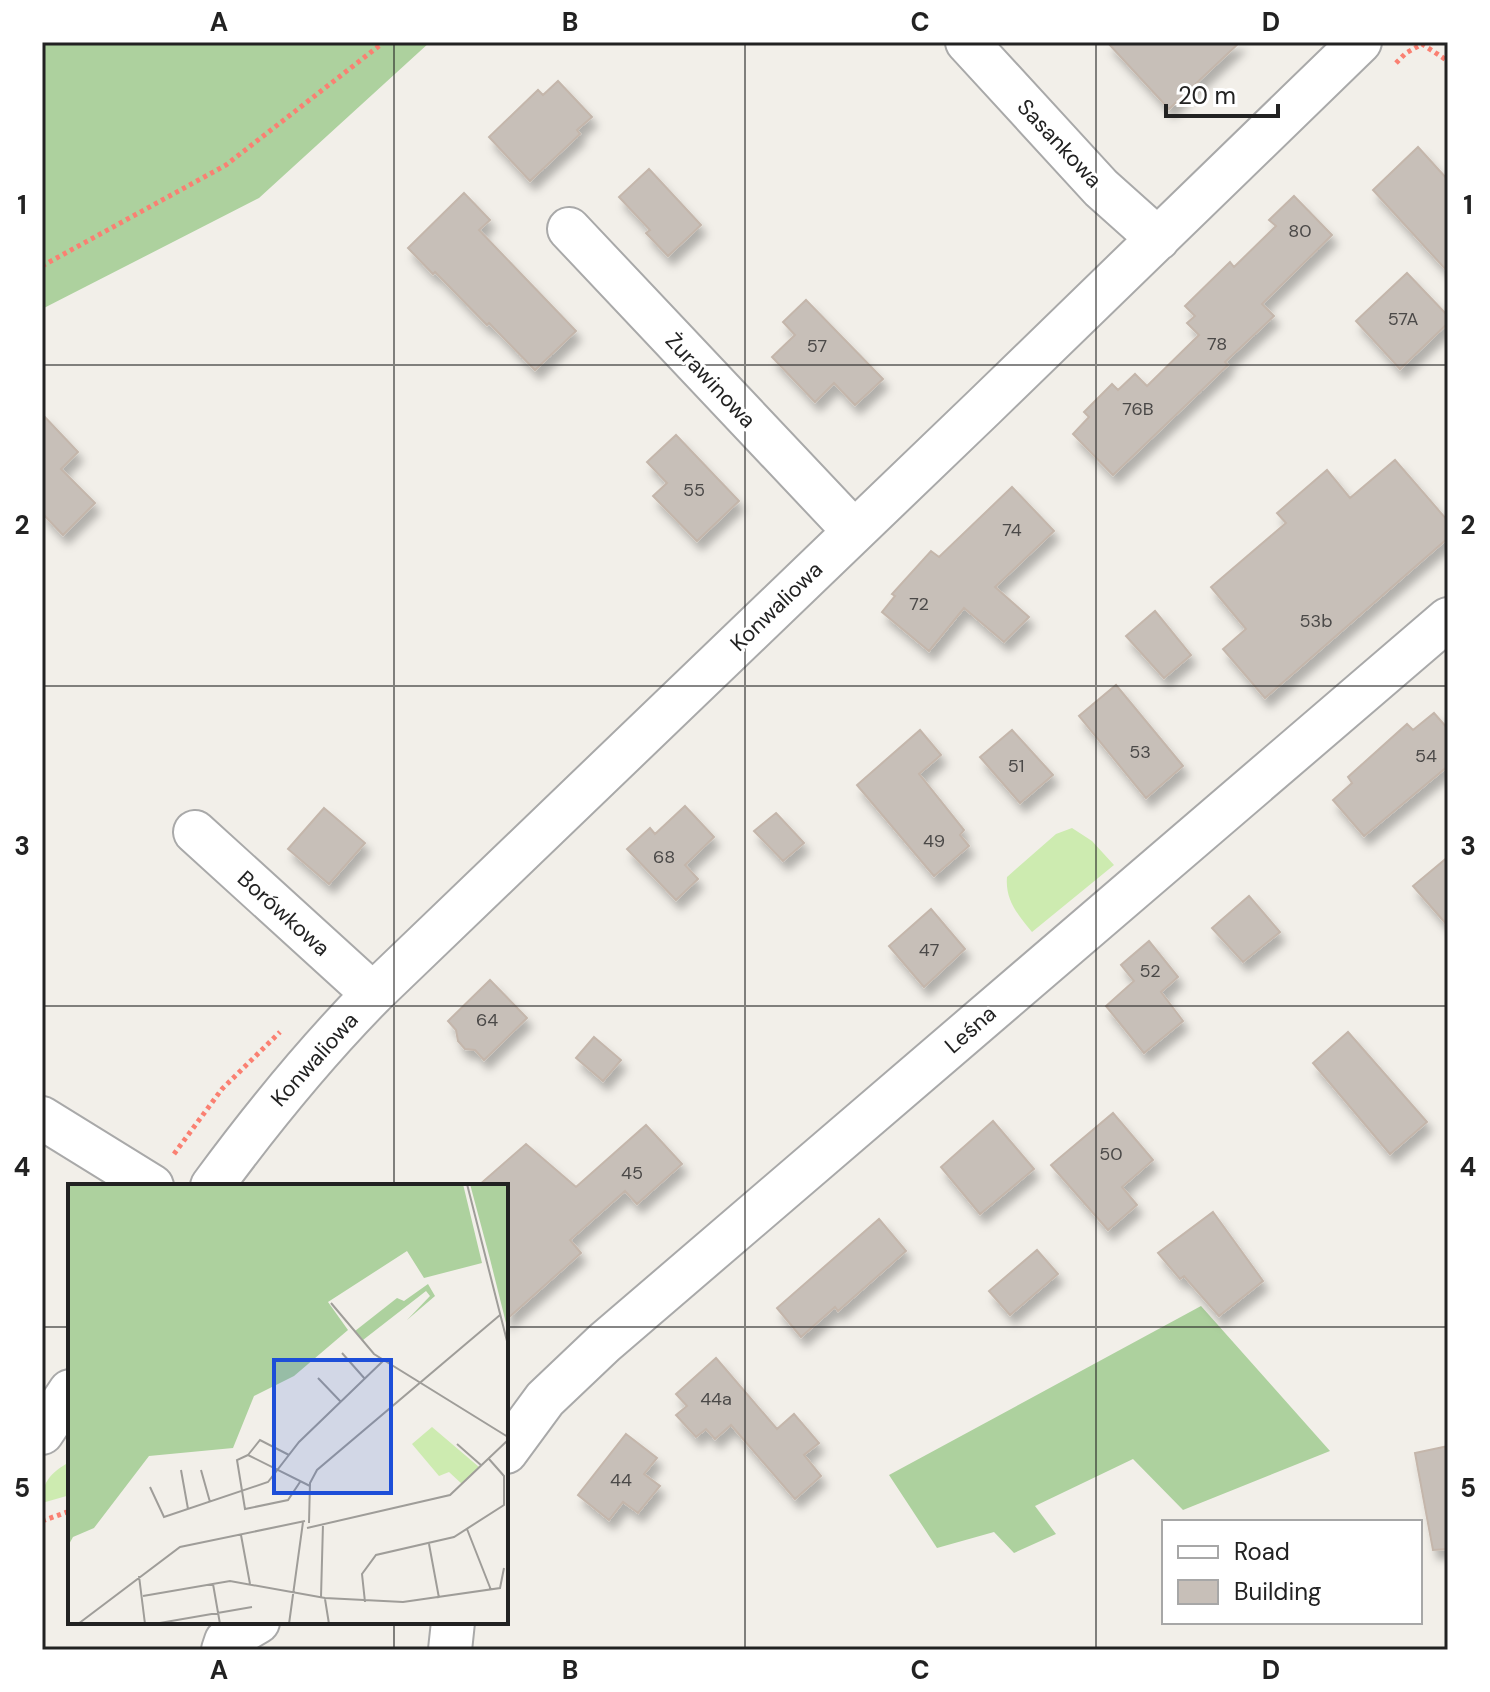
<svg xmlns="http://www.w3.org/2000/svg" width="1490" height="1692" font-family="'DM Sans',sans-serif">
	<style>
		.grass { fill: #cdebb0 }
		.forest { fill: #add19e }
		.building { fill: #c7bfb8; stroke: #c4b6ab; stroke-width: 2; filter: url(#shadow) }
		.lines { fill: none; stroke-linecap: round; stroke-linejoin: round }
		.minor-casing { stroke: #a9a9a9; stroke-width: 46 }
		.path { stroke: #fa8072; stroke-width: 5; stroke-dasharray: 4 4; stroke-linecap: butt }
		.minor { stroke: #fff; stroke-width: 42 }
		.grid { fill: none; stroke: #222; stroke-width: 2; stroke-opacity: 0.55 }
		.labels { text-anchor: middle; stroke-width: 6; stroke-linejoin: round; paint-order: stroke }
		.number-label { font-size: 18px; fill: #4b4948 }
		.street-label { font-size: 22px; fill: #222; stroke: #fff }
		.inset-road { fill: none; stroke: #9f9d99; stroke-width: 2 }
		.view { fill: #1d4ed8; fill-opacity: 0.15; stroke: #1d4ed8; stroke-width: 4 }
		.inset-edge { fill: none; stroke: #222; stroke-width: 4 }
		.neatline { fill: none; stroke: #222; stroke-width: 3 }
		.grid-label { font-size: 26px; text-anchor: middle; font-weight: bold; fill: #222 }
	</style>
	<defs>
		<filter id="shadow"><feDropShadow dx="5" dy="9" stdDeviation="4" flood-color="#0004"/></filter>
	</defs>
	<rect width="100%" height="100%" fill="#f2efe9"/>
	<path class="grass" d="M1072,828L1092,841L1114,865L1032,932C1018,915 1005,900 1007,877L1056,834Z
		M66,1464H70V1495L42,1503C42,1484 49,1474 66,1464Z"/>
	<path class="forest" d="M42,42H430L259,198L42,309Z
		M1201,1306L1330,1451L1183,1510L1133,1459L1035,1506L1056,1534L1014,1553L994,1532L937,1548L889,1475Z"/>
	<path class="building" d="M1107,42H1240L1169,109Z
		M558,81L592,117L577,130L580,134L530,181L489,137L538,90L543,95Z
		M1418,147L1448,180V272L1373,190Z
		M649,169L701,225L668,256L646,233L650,230L619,197Z
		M464,193L490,220L479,230L576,331L535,370L489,323L487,325L435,272L433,274L408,248Z
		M1294,196L1332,235L1262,304L1274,316L1225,362L1228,365L1113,475L1073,434L1089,417L1084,412L1112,384L1118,390L1135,374L1147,386L1199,335L1187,323L1195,316L1185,306L1230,262L1234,267L1276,226L1269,220Z
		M1407,273L1448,316V323L1400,369L1356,321Z
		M806,300L883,379L855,405L834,383L815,402L772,357L795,335L783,322Z
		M42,414L78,452L61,469L95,503L63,535L42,513Z
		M676,435L739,501L697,541L653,496L667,483L647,462Z
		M1395,460L1448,521V538L1265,698L1223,649L1246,629L1211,587L1286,523L1277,513L1327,470L1350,498Z
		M1012,487L1054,531L995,587L1029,617L1004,642L964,608L929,651L882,612L895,596L892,594L931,551L939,557Z
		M1155,611L1191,655L1164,678L1126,636Z
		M1116,685L1183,766L1146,798L1079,716Z
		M1434,713L1448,729V766L1364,836L1333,800L1352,783L1348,777L1407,724L1413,730Z
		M920,730L941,755L919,774L964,830L960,835L969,846L934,876L857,785Z
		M1012,730L1053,775L1020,803L980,757Z
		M685,806L714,837L685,865L698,879L676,900L627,849L650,828L655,834Z
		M324,808L365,843L329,884L288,849Z
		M776,813L804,843L783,861L754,831Z
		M1448,857V926L1413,886Z
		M1249,896L1280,932L1243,962L1212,928Z
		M931,909L965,949L924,987L889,946Z
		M1149,941L1178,977L1161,992L1183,1021L1144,1053L1106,1006L1134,981L1121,965Z
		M490,980L527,1018L484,1060L475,1050L465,1049L458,1041L456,1030L448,1021Z
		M1348,1032L1427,1122L1390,1154L1313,1063Z
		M594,1037L621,1060L603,1081L576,1058Z
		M1113,1113L1153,1160L1122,1187L1137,1205L1108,1230L1051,1165Z
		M993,1121L1034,1169L980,1214L941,1167Z
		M646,1125L682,1164L637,1204L625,1191L570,1240L581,1253L506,1320V1186H478L526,1144L576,1187Z
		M1213,1212L1263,1281L1219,1316L1184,1276L1180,1279L1158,1253Z
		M879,1219L906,1251L838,1311L835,1307L801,1337L777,1308Z
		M1037,1250L1058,1274L1010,1315L989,1291Z
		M716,1358L777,1429L794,1414L819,1443L804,1455L821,1476L795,1499L731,1425L715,1439L706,1429L696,1437L676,1415L687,1406L676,1394Z
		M626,1434L657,1458L644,1474L660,1486L638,1513L623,1502L609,1520L578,1495Z
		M1448,1446V1549L1433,1550L1415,1453Z"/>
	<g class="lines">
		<g class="minor-casing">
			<path id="minor" d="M967,42L1101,188L1158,239
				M569,229L854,531
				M195,832L373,994
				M42,1118L152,1186
				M212,1186C262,1118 314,1054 373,994L984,407L1360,42
				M42,1433L70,1391
				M506,1452L545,1399L604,1343L1448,619
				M223,1650L226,1641L258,1622
				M450,1650L453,1622"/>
		</g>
		<path class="path" d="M1396,63L1406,53L1422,44L1448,61
			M42,266L226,165L384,42
			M174,1154L222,1089L280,1032
			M42,1521L70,1511"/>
		<use href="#minor" class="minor"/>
	</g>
	<path class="grid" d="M394,42V1186M745,42V1650M1096,42V1650M42,365H1448M42,686H1448M42,1006H1448M42,1327H70M506,1327H1448M394,1622V1650"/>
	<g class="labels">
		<g class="number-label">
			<text x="1300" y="237">80</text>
			<text x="1403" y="325">57A</text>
			<text x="1217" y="350">78</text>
			<text x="817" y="352">57</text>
			<text x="1138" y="415">76B</text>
			<text x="694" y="496">55</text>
			<text x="1012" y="536">74</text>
			<text x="919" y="610">72</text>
			<text x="1316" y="627">53b</text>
			<text x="1140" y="758">53</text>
			<text x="1426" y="762">54</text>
			<text x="1016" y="772">51</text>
			<text x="934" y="847">49</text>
			<text x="664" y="863">68</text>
			<text x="929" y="956">47</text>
			<text x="1150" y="977">52</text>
			<text x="487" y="1026">64</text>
			<text x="1111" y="1160">50</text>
			<text x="632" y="1179">45</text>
			<text x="716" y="1405">44a</text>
			<text x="621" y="1486">44</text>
		</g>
		<g class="street-label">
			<text transform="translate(1060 143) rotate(47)" y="8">Sasankowa</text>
			<text transform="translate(711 380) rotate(47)" y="8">Żurawinowa</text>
			<text transform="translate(776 606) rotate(-44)" y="8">Konwaliowa</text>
			<text transform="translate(284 913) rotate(42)" y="8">Borówkowa</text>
			<text transform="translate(970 1029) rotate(-41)" y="8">Leśna</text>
			<text transform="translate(314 1059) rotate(-48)" y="8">Konwaliowa</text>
		</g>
	</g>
	<g transform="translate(68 1184)">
		<rect width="440" height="440" fill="#f2efe9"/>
		<path d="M364,243L411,283L394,300L381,288L371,292L344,260Z" fill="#cdebb0"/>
		<path d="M0,0H395L414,79L356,94L339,67L260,118L280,146L226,192L186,212L165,264L81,272L26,344L5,353L0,362ZM402,0H440V147L422,75ZM360,100L367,112L339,136L362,112L358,107L295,156L287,147L329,114L336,117Z" fill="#add19e"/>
		<path class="inset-road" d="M399,0L440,161M263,119L306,170L440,253M274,169L297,195M250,194L273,218M389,260L414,282M180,271L169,276L177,325L220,316L232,298M180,271L242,302M180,271L192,256L221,271M113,286L120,325M133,286L142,318M82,303L96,333L200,298L231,258L316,176M241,339L242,299L249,286L432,131M239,344L382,311L440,256M399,345L423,406M173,351L182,400M361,360L371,414M71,392L77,440M145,400L152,440M75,412L162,397L257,414L335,418L432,404L436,384M253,413L255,340M257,415L261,440M297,418L294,390L308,371L386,353L436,321V292L421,275M10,440L112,363L237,337M86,440L184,423M221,440L235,338"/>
		<path class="view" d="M206,176H323V309H206Z"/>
		<rect width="440" height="440" class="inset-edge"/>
	</g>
	<rect width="1490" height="1692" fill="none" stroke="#ffffff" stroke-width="88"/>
	<rect x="1162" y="1520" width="260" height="104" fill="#ffffff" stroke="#a7a7a7" stroke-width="2"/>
	<rect x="1178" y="1546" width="40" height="12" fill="#ffffff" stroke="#a7a7a7" stroke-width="2"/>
	<text x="1234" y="1560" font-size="24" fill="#222222">Road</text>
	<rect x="1178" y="1580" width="40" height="24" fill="#c7bfb8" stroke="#a7a7a7" stroke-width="2"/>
	<text x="1234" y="1600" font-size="24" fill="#222222">Building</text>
	<path d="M1166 104v12h112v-12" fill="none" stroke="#222222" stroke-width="4"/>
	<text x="1178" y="104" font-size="24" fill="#222222" stroke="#ffffff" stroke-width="6" paint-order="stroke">20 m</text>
	<rect x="44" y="44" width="1402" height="1604" class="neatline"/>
	<g class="grid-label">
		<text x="219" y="31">A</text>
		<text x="570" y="31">B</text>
		<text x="920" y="31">C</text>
		<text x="1271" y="31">D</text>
		<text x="22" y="214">1</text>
		<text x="1468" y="214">1</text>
		<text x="22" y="534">2</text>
		<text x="1468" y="534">2</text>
		<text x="22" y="855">3</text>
		<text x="1468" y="855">3</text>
		<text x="22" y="1176">4</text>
		<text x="1468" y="1176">4</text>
		<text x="22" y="1497">5</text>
		<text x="1468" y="1497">5</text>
		<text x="219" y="1679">A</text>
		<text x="570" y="1679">B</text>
		<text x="920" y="1679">C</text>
		<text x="1271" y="1679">D</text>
	</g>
</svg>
